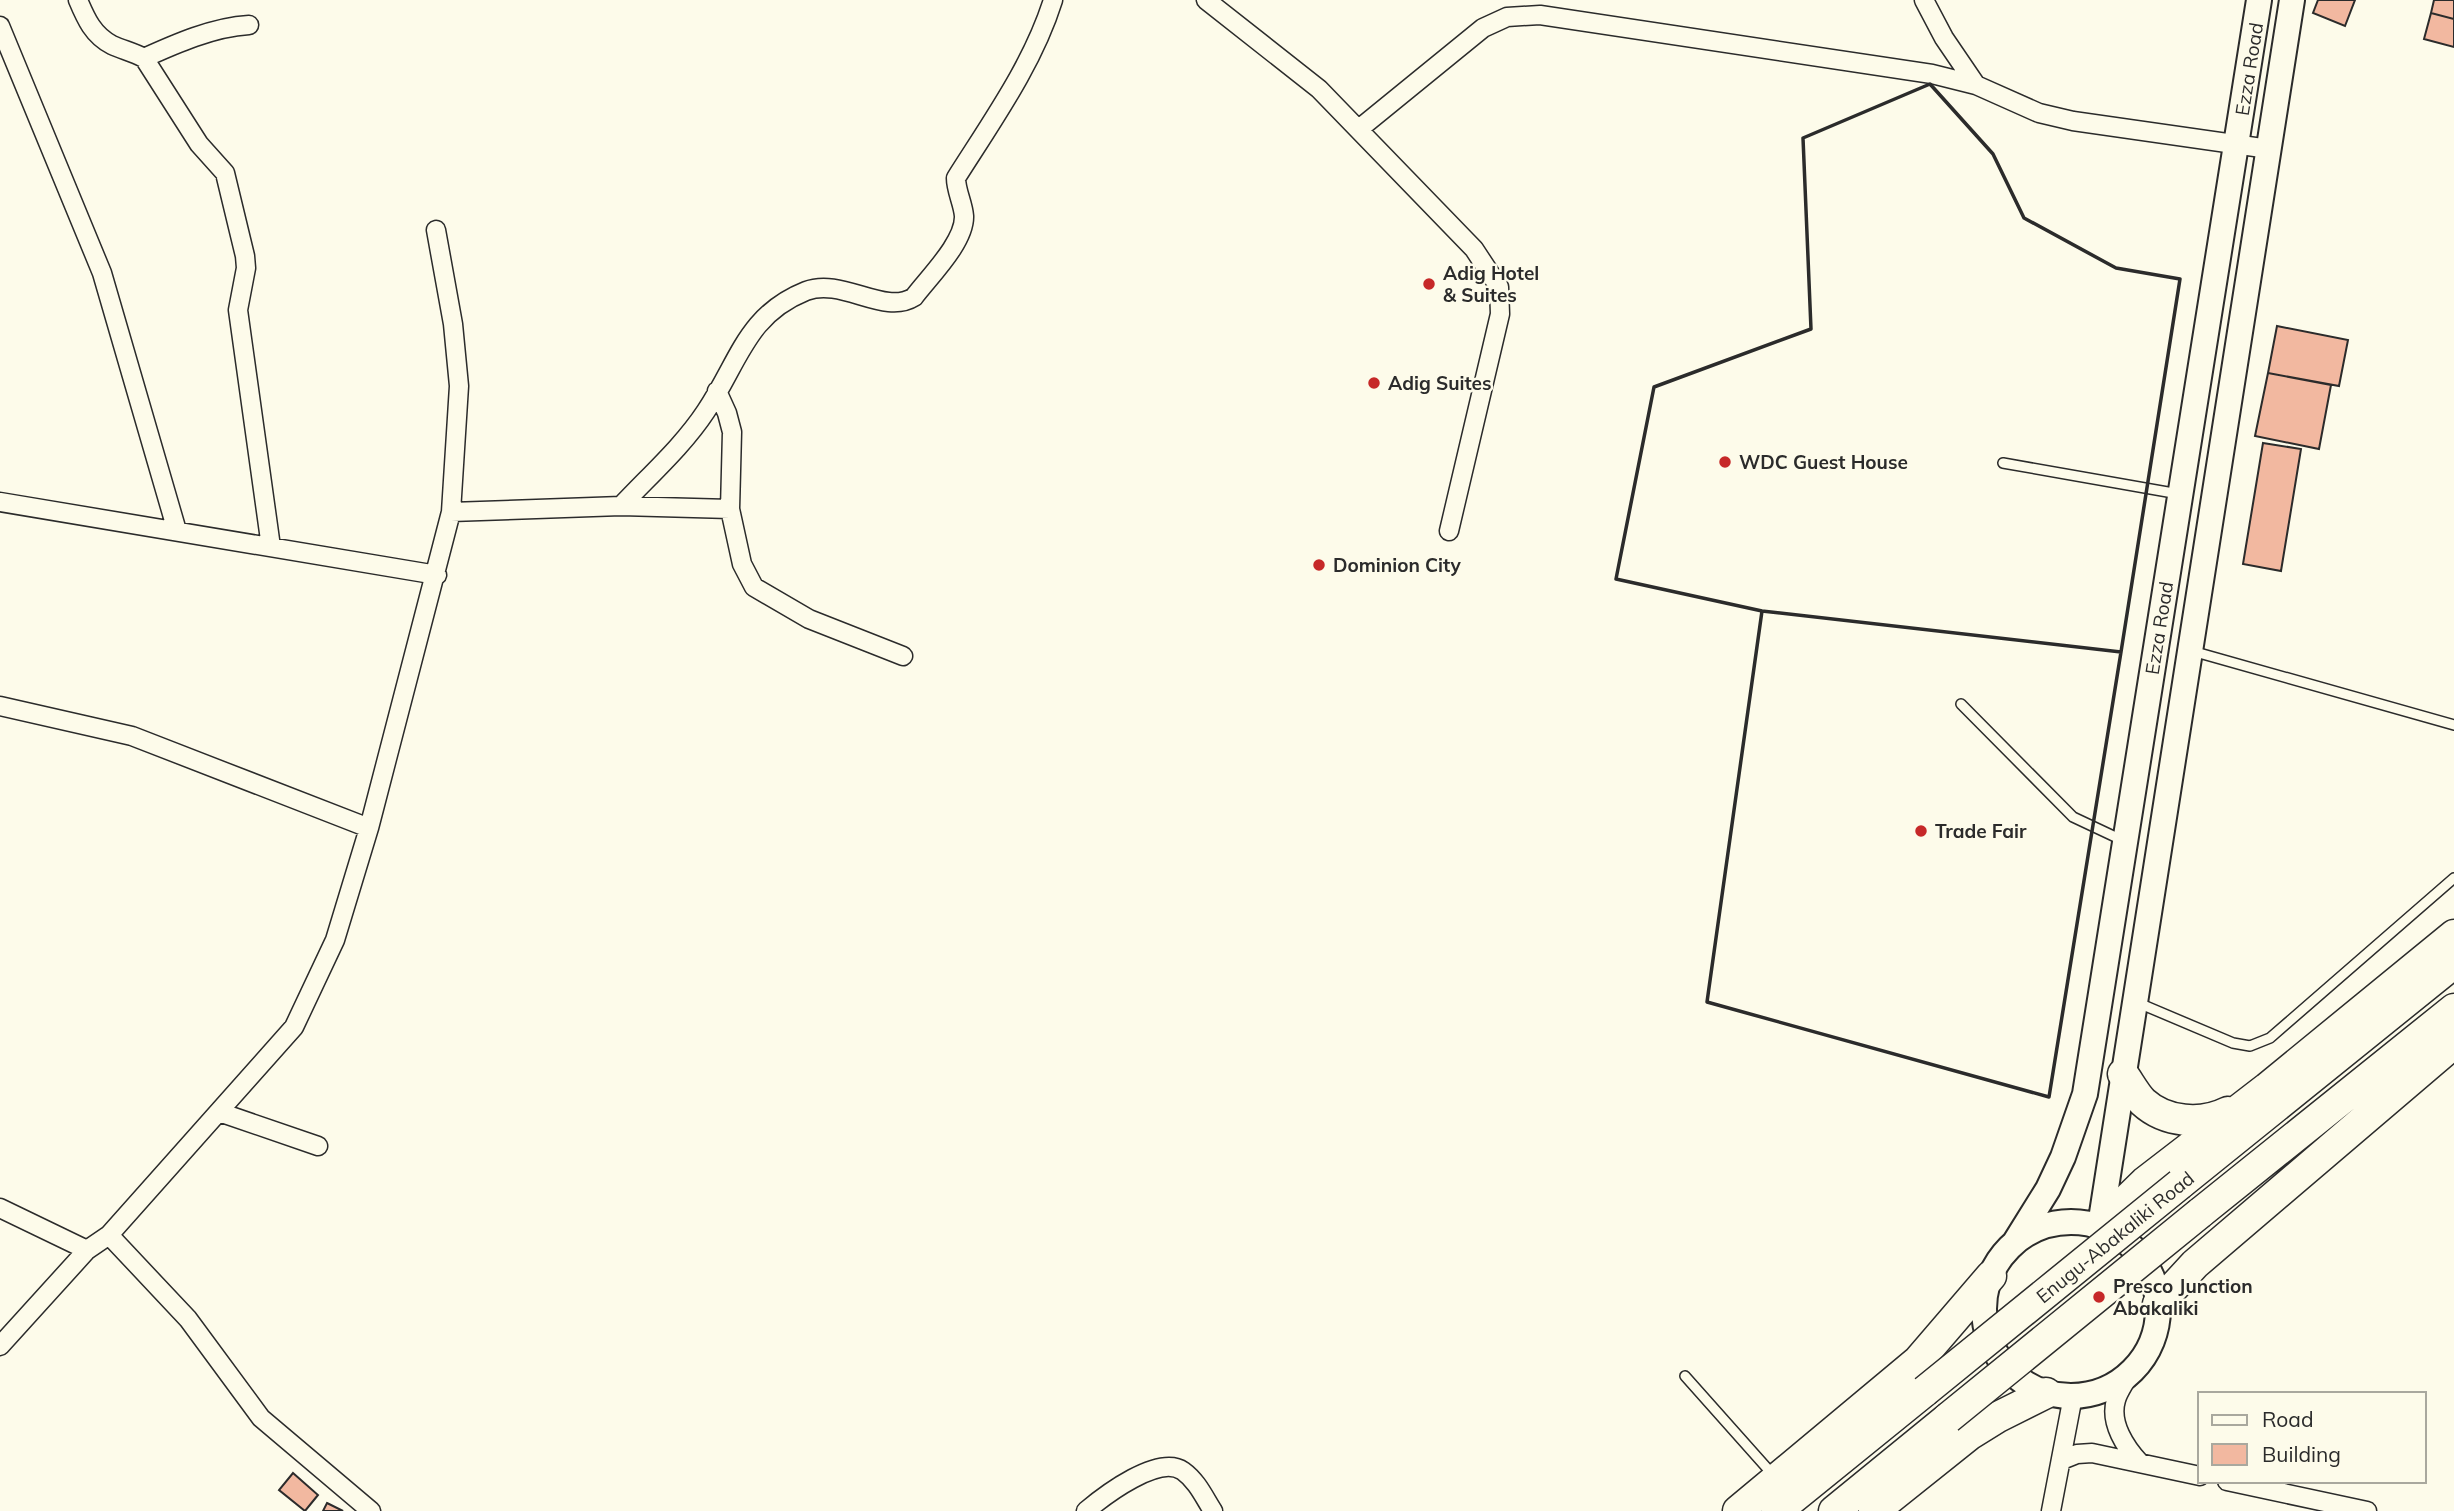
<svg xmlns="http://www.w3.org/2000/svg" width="2454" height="1511" font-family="Mulish,sans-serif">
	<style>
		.building { fill: #f2b8a0; stroke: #2b2b2b; stroke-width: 2 }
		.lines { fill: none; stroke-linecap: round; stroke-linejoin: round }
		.service-casing { stroke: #2b2b2b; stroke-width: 12 }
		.minor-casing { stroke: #2b2b2b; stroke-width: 21 }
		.secondary-casing { stroke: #2b2b2b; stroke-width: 28 }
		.trunk-casing { stroke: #2b2b2b; stroke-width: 33 }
		.service { stroke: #fdfbea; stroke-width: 9 }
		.minor { stroke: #fdfbea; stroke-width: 18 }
		.secondary { stroke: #fdfbea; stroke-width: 24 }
		.trunk { stroke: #fdfbea; stroke-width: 30 }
		.trunk-bridge-casing { stroke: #2b2b2b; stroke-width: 33; stroke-linecap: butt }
		.trunk-bridge { stroke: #fdfbea; stroke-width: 30 }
		.wall { stroke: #2b2b2b; stroke-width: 3.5 }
		.poi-dot { fill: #c62828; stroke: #fdfbea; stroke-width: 2.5 }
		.labels { text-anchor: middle; stroke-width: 5; stroke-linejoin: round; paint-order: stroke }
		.street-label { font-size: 19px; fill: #2b2b2b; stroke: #fdfbea }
		.poi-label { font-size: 19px; font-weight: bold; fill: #2b2b2b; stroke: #fdfbea; text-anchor: start }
	</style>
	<rect width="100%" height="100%" fill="#fdfbea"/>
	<path class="building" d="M2318,0H2355L2345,26L2313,13Z
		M2434,0H2454V19L2431,13Z
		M2431,13L2454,19V47L2424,39Z
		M2277,326L2348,340L2339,386L2268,373Z
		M2268,373L2331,385L2319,449L2255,436Z
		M2263,443L2301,449L2281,571L2243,564Z
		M293,1473L318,1495L305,1511L279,1490Z
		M327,1503L343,1511H323Z"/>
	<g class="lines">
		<g class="service-casing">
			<path id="service" d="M2003,463L2179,494
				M2192,651L2454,725
				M1961,704L2073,817L2124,841
				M2136,1002L2233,1043L2250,1046L2270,1038L2454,878
				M1685,1376L1774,1476"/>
		</g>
		<g class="minor-casing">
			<path id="minor" d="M78,0C86,19 93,35 112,45C123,50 133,52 144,58L199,144L225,173L245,256L246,268L238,310L271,547
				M1206,0L1319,89L1474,249L1499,287L1500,314L1449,531
				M1924,0L1944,38L1976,85
				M0,26L102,273L177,531
				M144,58C175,44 213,27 249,25
				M1359,129L1483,28L1507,17L1540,15L1932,74L1976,85L2039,113L2073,121L2269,149
				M717,391L727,413L732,432L730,509L742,564L754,587L809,619L903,656
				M0,502L437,575
				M621,506C650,475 683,446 706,411C739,362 746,315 806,291C842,277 884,316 914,297C929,277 965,242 964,216C963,203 956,191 956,178C992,121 1033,64 1053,0
				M451,512L621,506L730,509
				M0,706L132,736L369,828
				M219,1112L318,1146
				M0,1208L87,1250
				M109,1235L188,1319L261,1418L371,1511
				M0,1346L87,1250L109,1235L294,1027L335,940L369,828L451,512L459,386L453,324L436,230
				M2129,1374C2125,1383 2118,1392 2116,1400C2109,1423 2126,1448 2140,1463
				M2062,1460L2077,1454L2092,1453L2200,1476
				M2227,1481L2367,1511
				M1086,1511C1105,1495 1159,1454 1183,1471C1197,1481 1204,1497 1213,1511
				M2051,1511L2073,1396"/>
		</g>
		<g class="secondary-casing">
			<path id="secondary" d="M1984 1309a87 87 0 1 1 174 0a87 87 0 1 1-174 0Z
				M2100,1226L2292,0
				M2015,1242L2048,1189L2063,1157L2085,1094L2259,0"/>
		</g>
		<g class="trunk-casing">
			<path id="trunk" d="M2123,1074C2129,1082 2135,1094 2143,1102C2166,1123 2202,1125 2228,1112
				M2180,1184L2454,963
				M2200,1213L2454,1009
				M2100,1226L2145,1182L2267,1088L2454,935
				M2158,1304L2195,1264L2454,1043
				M1738,1511L1918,1361L1991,1276
				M1777,1511L1925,1391
				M1834,1511L1948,1418
				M1874,1511L1969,1435L1998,1417L2046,1393"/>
		</g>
		<use href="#service" class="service"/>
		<use href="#minor" class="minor"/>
		<use href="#secondary" class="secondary"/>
		<use href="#trunk" class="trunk"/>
		<g class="trunk-bridge-casing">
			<path id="trunk-bridge" d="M1925,1391L2180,1184
				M1948,1418L2200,1213"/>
		</g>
		<use href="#trunk-bridge" class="trunk-bridge"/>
		<path class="wall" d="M1930,84L1993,154L2024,218L2116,268L2180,279L2121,652L1762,611L1616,579L1654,387L1811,329L1803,138Z
			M1762,611L2121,652L2049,1097L1707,1002Z"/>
	</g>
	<g class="poi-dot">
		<circle cx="1429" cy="284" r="7"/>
		<circle cx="1374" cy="383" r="7"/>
		<circle cx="1725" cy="462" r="7"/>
		<circle cx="1319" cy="565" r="7"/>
		<circle cx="1921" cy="831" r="7"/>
		<circle cx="2099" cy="1297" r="7"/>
	</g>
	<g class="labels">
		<g class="street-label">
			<text transform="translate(2249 69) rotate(-81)" y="7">Ezza Road</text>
			<text transform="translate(2159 628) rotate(-81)" y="7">Ezza Road</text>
			<text transform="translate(2115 1237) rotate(-39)" y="7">Enugu-Abakaliki Road</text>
		</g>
		<g class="poi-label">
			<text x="1443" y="280">Adig Hotel<tspan x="1443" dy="22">&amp; Suites</tspan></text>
			<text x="1388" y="390">Adig Suites</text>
			<text x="1739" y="469">WDC Guest House</text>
			<text x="1333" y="572">Dominion City</text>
			<text x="1935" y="838">Trade Fair</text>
			<text x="2113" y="1293">Presco Junction<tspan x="2113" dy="22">Abakaliki</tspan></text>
		</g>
	</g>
	<rect x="2198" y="1392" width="228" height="91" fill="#fdfbea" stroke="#a9a89e" stroke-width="2"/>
	<rect x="2212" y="1415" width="35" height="10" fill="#fdfbea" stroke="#a9a89e" stroke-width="2"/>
	<text x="2262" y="1427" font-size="21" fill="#2b2b2b">Road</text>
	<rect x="2212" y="1444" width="35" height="21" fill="#f2b8a0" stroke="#a9a89e" stroke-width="2"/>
	<text x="2262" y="1462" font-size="21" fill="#2b2b2b">Building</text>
</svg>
